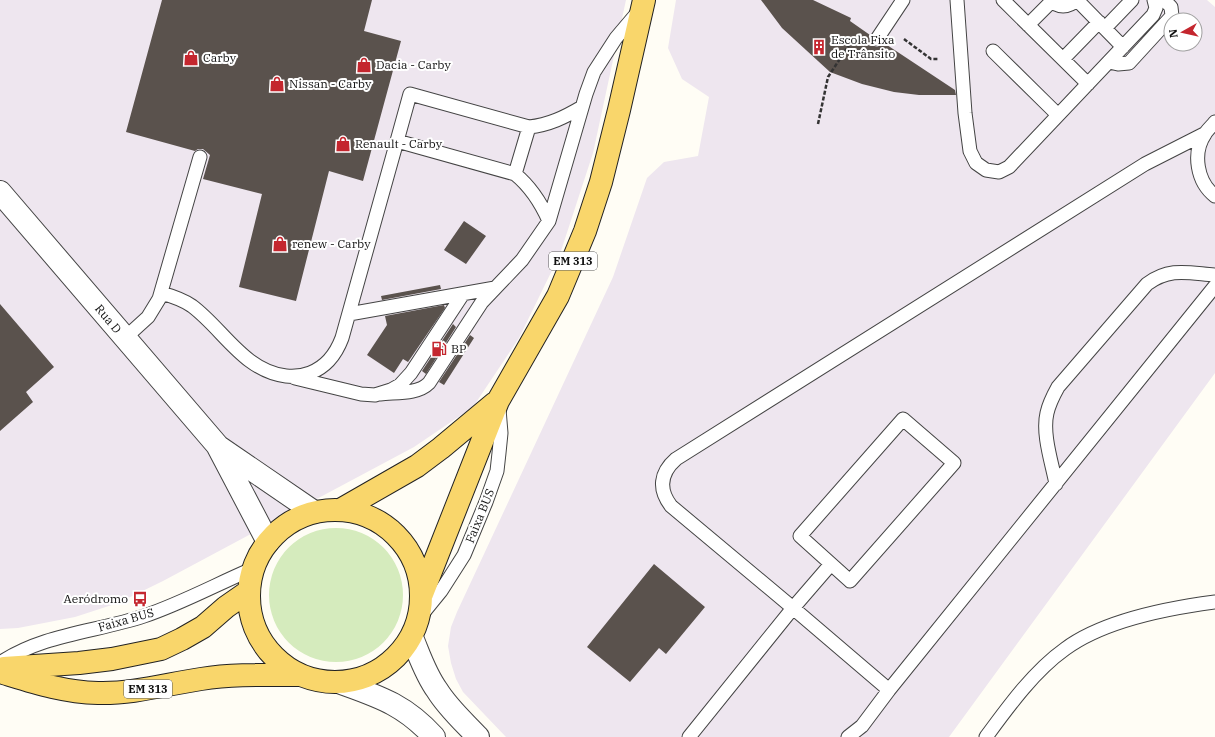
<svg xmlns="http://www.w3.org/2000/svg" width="1215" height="737" font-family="'IBM Plex Serif',serif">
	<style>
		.industrial { fill: #eee6ef; fill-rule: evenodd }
		.green { fill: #d5ebbd }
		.building { fill: #5a524d }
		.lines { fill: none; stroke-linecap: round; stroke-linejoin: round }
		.lane-casing { stroke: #444; stroke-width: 15 }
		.street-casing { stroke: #444; stroke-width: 24 }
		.primary-casing { stroke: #222; stroke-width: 24 }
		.path { stroke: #333; stroke-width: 2.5; stroke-dasharray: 4 2; stroke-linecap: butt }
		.lane { stroke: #fff; stroke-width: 13 }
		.street { stroke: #fff; stroke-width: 22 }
		.primary { stroke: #f9d66b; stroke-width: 22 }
		.labels { text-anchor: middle; stroke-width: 4; stroke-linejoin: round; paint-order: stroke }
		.shield { fill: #fff; stroke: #585858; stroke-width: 1 }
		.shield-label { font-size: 11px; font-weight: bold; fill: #111 }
		.poi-label { font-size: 12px; fill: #111; stroke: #fff; text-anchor: start }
		.street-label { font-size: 12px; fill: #111; stroke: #fff }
	</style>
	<rect width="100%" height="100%" fill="#fffdf5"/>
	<path class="industrial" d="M0,0H626L593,153L560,254L519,338L473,407L414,447L163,581L118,603L75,617L18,628L0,629Z
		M676,0H1207L1215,7V373L949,737H506L463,692L456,679L451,663L448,646L451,627L457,612L613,277L647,178L664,162L698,156L709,97L682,79L668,48ZM1171,20H1195V44H1171Z"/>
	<path class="green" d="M269 595a67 67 0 1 1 134 0a67 67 0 1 1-134 0Z"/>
	<path class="building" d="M162,0H372L364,31L401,41L363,181L329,171L296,301L239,287L262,194L203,179L210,155L203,149H198L195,151L126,132Z
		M761,0H813L851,18L850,21L870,35L869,39L872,45L877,47L884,43L955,90L956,95H919L894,92L862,84L830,72L782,28Z
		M464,221L486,236L466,264L444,250Z
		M440,285L441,289L382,300L381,296Z
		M0,304L54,367L26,392L33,402L0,431Z
		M444,305L445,308L408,362L403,359L394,373L367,355L387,325L385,316Z
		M453,324L456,327L426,374L422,371Z
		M470,335L474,338L444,385L439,382Z
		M654,564L705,607L666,654L659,648L630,682L587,647Z"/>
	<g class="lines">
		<g class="lane-casing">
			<path id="lane" d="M957,0L965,113L970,151L976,163L986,170L999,172L1009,167L1153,15L1156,8L1154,0
				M1003,0L1088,84
				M1050,0C1058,8 1068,8 1077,0
				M1077,0L1123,47
				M1028,25L1051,2
				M1105,28L1132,0
				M877,39L903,0
				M993,51L1058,115
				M1063,59L1099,22
				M1109,62L1118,64L1129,63L1172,16L1171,7L1165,1L1158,0
				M410,94L529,127L515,174L397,141Z
				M1215,122C1212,126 1207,130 1205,134C1192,153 1197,182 1215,196
				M529,127C549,125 565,117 582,107
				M515,174C531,187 541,203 549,221
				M161,293C172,296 182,299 192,306C223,329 244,371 286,376C294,377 302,376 310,373C326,367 336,354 342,338L397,141
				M349,314L495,288
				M125,338L148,317L159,299L200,157
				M295,378L361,394L375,395L391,390L400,385L411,373L463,294
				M380,394C395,392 417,395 429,383L482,302L522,260L549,221L586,94L594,72L616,38L638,12
				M903,419L954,463L850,581L800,536Z
				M1056,484C1052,463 1042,434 1047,413C1049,404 1053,396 1058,387L1147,284C1170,267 1188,273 1215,275
				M831,564L793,608L671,506C658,489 660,473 676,459L1145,164L1204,134
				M419,618L441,591L464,555L486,502L497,471L499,453L501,433L499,409
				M0,663C43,634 96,632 144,616C180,604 215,585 250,570
				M689,737L793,608L889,690
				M848,737L862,726L889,690L1215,286
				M986,737C1008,707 1034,671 1065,649C1103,621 1169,608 1215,602"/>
		</g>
		<g class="street-casing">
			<path id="street" d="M0,192L217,445L268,542
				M219,447L314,512
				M413,640C420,657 426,675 437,690C448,708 464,722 478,737
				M341,683C380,697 405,705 434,737"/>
		</g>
		<g class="primary-casing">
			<path id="primary" d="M342,509L417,466L441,448L495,403
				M249 596a86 86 0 1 1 172 0a86 86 0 1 1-172 0Z
				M422,594L498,401L558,296L585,231L601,182L619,110L644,0
				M4,668L79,663L112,659L161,649L182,639L203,627L226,607L249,591
				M0,672C33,682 62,692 98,693C133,694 167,684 201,679C233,674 266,675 298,675"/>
		</g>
		<path class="path" d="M904,39L931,59H939
			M818,124L828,77L853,39"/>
		<use href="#lane" class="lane"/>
		<use href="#street" class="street"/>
		<use href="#primary" class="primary"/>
	</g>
	<defs>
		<g id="building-bare" transform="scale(1.2)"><path d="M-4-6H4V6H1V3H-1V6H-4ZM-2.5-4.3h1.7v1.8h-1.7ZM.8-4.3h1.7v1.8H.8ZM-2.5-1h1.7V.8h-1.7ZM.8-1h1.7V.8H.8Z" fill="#c4262e" stroke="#fff" stroke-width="2.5" paint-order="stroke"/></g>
		<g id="shop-bare" transform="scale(1.2)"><path d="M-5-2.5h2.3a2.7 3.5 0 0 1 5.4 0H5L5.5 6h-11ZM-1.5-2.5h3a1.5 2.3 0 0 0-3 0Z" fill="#c4262e" stroke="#fff" stroke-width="2.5" paint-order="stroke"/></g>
		<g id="fuel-bare" transform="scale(1.2)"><path d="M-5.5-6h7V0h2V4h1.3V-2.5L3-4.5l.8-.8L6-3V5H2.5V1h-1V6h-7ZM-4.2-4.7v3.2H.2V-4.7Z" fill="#c4262e" stroke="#fff" stroke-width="2.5" paint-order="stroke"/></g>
		<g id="bus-bare" transform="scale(1.2)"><path d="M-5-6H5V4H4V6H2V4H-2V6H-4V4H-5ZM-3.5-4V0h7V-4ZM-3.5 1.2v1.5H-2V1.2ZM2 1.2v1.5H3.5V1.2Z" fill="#c4262e" stroke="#fff" stroke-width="2.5" paint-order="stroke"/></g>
	</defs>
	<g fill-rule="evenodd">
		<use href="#building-bare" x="819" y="47"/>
		<use href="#shop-bare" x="191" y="58"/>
		<use href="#shop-bare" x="364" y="65"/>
		<use href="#shop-bare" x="277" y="84"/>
		<use href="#shop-bare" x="343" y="144"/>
		<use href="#shop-bare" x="280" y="244"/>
		<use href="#fuel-bare" x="439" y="349"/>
		<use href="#bus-bare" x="140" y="599"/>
	</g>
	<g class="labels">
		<g class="shield">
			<rect x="549" y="252" width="48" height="18" rx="3"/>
			<rect x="124" y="680" width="48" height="18" rx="3"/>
		</g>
		<g class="shield-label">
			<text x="573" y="265">EM 313</text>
			<text x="148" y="693">EM 313</text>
		</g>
		<g class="poi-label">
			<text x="831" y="44">Escola Fixa<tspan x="831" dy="14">de Trânsito</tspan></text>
			<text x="203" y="62">Carby</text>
			<text x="376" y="69">Dacia - Carby</text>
			<text x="289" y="88">Nissan - Carby</text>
			<text x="355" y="148">Renault - Carby</text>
			<text x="292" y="248">renew - Carby</text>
			<text x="451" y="353">BP</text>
			<text x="128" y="603" text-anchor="end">Aeródromo</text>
		</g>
		<g class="street-label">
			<text transform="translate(108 319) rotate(50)" y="4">Rua D</text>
			<text transform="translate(480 516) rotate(-68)" y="4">Faixa BUS</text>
			<text transform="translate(126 620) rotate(-16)" y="4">Faixa BUS</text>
		</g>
	</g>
	<g transform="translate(1183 32) rotate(262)"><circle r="19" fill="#ffffff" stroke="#a0a0a0"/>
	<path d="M0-3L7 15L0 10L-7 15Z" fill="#c4262e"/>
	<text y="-6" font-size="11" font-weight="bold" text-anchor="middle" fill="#111111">N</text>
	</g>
</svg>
